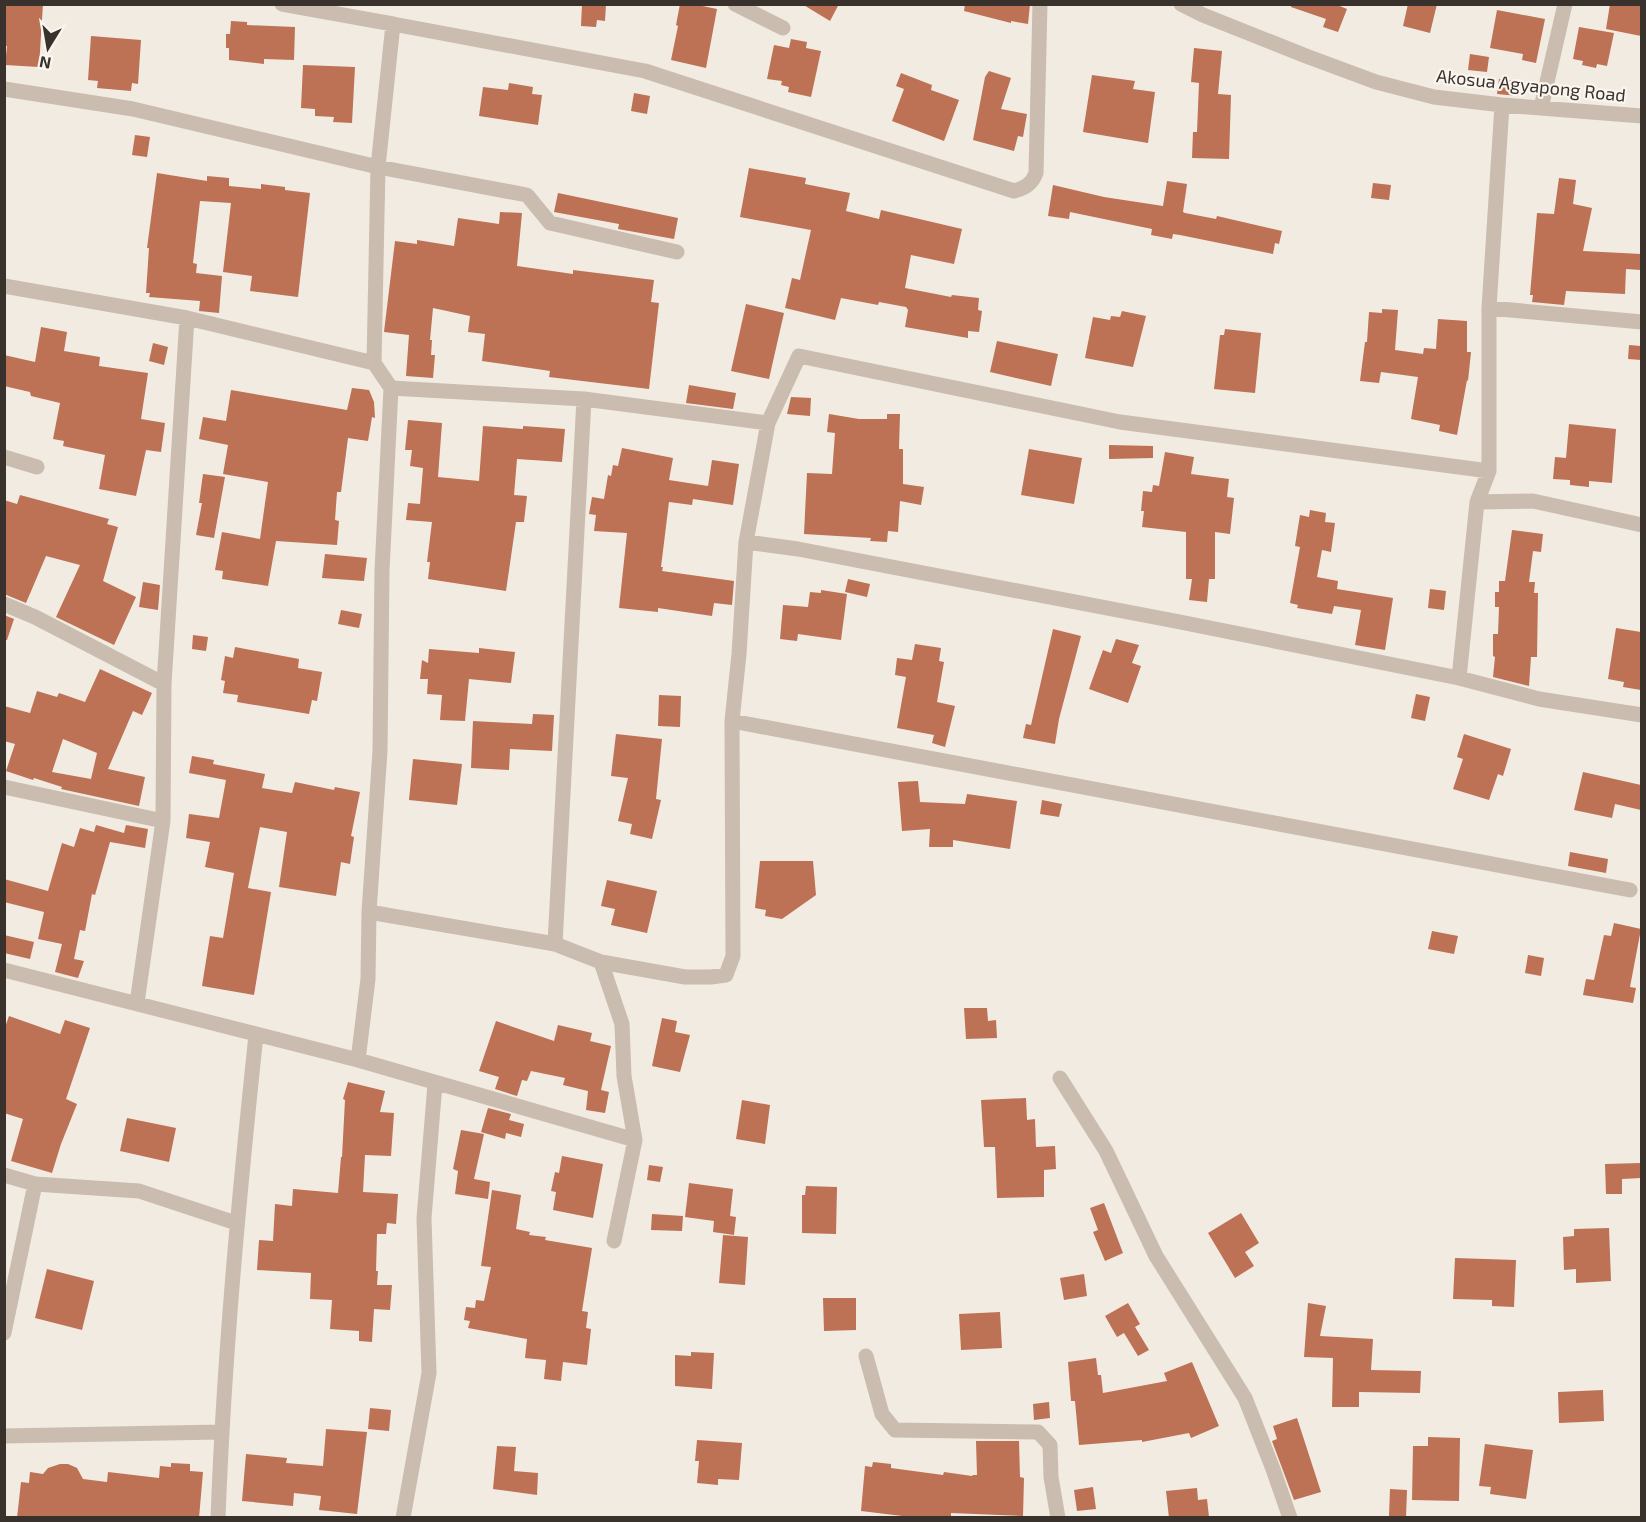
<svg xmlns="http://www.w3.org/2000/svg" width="1646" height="1522" font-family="'Exo 2',sans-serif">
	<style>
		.building { fill: #bd7155; fill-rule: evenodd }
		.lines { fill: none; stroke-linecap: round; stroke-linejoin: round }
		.minor { stroke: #cabcae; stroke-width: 15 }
		.labels { text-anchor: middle; stroke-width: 4.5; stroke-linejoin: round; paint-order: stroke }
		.street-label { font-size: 18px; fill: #39312c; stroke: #faf5ef }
	</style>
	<rect width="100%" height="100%" fill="#f2ebe2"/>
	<path class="building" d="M4,4H43L39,67L5,65L7,46H4Z
		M582,4H606L605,21L597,20L596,27L581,26Z
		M680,4H693L717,9L706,68L671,60L678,26L676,25Z
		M802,4H839L830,21Z
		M965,4H1030L1028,24L1011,21V23L964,11Z
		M1291,4H1335L1347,9L1338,32L1323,27L1326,19L1291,7Z
		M1408,4H1437L1430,33L1403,26Z
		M1610,4H1641V36L1606,29Z
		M1497,10L1545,19L1536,63L1522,60L1523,54L1490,48Z
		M231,21L247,22V25L295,27L294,60L264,59V64L229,60V48H226V34H230Z
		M1579,27L1614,33L1607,66L1597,64L1596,68L1582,65L1583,61L1573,59Z
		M91,36L141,40L138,84L132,83L131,91L97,88L98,81L88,80Z
		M791,39L807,42L806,48L821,51L811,97L788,92L789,87L781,85L782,81L767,79L774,45L789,48Z
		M1194,48L1222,51L1218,94L1231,95L1229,159L1192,158L1193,132H1197L1199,83L1191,82Z
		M1470,54L1489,57L1487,72L1468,70Z
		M303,65L355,67L352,123L333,122L334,117L315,116V109L301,108Z
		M989,71L1011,78L1001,109L1027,114L1023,137L1018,136L1014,151L973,140L985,77Z
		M901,73L932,85L931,90L959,100L944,141L892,121L904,89L896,86Z
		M1092,75L1135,81L1133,89L1155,92L1148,143L1083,132Z
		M1499,79L1520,81L1518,96L1497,94Z
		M509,83L533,87L532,94L542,95L538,125L479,116L483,87L508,90Z
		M634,93L650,96L647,114L631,111Z
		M135,135L150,137L147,157L132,155Z
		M749,168L806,178L805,184L850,193L846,211L879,219L881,210L962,229L954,264L911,255L905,288L951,297L952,295L979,298L978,310L982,311L979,332L968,331V338L905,327L908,310L906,307L879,302L878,305L841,298L835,320L785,308L792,278L800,280L811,230L740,217Z
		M157,173L207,181V176L229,178V186L261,189V184L285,187V190L310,193L298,297L250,291L252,276L223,272L231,203L200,201L193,263L197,264L196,273L222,276L219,313L199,311L200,301L149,297L150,293H146L149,248H147Z
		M1559,178L1576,180L1573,204L1592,208L1583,251L1641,254V270L1626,269L1625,294L1566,291L1564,305L1532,302L1533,295H1530L1537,213L1554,214Z
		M1167,181L1187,184L1183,212L1185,213L1216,219L1217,216L1282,231L1279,244L1275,243L1273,254L1180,235L1173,234L1172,239L1151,235L1152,229L1070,212L1069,219L1048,216L1053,185L1104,197L1163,206Z
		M1373,183L1391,185L1389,200L1371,198Z
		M558,193L678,218L674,239L618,229L619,224L554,212Z
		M500,212L522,213L517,266L573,274V270L654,280L651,302L659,303L649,389L549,377L550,371L482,361L485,334L468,332L470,316L433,308L430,340H432L431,355H435L433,378L406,376L409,335L384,332L395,241L417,244V240L454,246L458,218L499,224Z
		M746,304L784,313L769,379L731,371Z
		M1382,309L1398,310L1395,350L1423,354L1424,348L1436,349L1438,319L1467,321V352H1471L1468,381L1467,380L1457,435L1439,431L1440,425L1411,419L1418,377L1381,372L1379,383L1360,381L1365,342H1367L1369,312L1382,313Z
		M1122,311L1146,316L1133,367L1085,358L1093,317L1110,320L1111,316L1120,317Z
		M41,327L67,332L64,351L100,357L99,366L148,373L141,419L165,423L161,452L146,450L136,496L99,489L105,455L63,446L64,441L53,439L60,403L31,396L30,392L4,386V355L35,362Z
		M1225,329L1261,333L1255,393L1214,389L1220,335H1224Z
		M997,341L1058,354L1051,386L990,372Z
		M153,343L168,347L164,365L149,361Z
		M1629,345L1641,346V360L1628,359Z
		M689,385L736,393L733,409L686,403Z
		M352,388L369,390L374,402L375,418L372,417L368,441L348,438L341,492H337L335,520L339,521L337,545L276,541L268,586L222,579L223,571L215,570L222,532L260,539L268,482L223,474L228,445L199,439L203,417L226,421L231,390L347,410Z
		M791,397L811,398L810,416L787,414Z
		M829,414L859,419H887V414H900L899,449H903V484L924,487L921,505L900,501L898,532L888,531L887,542L870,541L871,538L804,534L807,473L832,474L835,433L827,432Z
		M408,420L442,423L438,477L479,481L483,426L523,429V426L565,429L562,462L517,459L514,495L527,496L524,522H516L506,591L428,579L430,562H427L432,522L406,520L408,503L420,504L423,468L410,466L412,450H405Z
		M1569,424L1616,429L1612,483L1589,481V487L1570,485V480L1553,479L1555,457L1566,458Z
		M1109,445L1153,446V458L1109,459Z
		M622,448L673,458L669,480L708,486L712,460L739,464L733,505L693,499L692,505L669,502L661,567H663L662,571L734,581L732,605L714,603L712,616L658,608V612L619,608L627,533L594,531L596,515L589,514L592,497L604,499L608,475L611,476L613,465L618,466Z
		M1029,449L1082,458L1074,504L1021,495Z
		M1165,452L1194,457L1191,474L1229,479L1227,497L1234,498L1230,534L1215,532V579H1209L1207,602L1189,600L1192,579H1186V532L1142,527L1144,511H1141L1143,491L1152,492L1153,485L1159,486Z
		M203,474L225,477L214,538L196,535L202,503H199Z
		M20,495L109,519L107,524L118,527L103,581L136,597L114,645L56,617L80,565L46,556L26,603L4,594V500L17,504Z
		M1310,510L1326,513L1325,522L1335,523L1331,552L1322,550L1317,577L1338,581L1337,589L1393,598L1385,650L1355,645L1361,610L1334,606L1332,614L1297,608L1298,605L1290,603L1300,547L1295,546L1300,515L1309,517Z
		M1512,530L1543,534L1541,552L1533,551L1529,582H1535L1534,593H1538L1537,657H1531L1529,686L1493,677L1495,657L1493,656V634H1498L1499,607H1495V592H1499V581H1505Z
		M325,554L367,558L364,581L322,578Z
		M848,579L870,584L867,597L845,592Z
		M143,582L160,585L158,610L139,607Z
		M1430,589L1446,591L1444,610L1428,608Z
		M821,590L847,594L841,640L798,634L797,641L780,639L783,605L808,607L810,592L821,593Z
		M341,610L362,614L359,628L338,624Z
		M4,615L14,619L7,640H4Z
		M1616,628L1641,632V690L1623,687L1624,682L1608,679Z
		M1053,629L1081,636L1059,719L1055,744L1023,738L1026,724L1031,725Z
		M193,635L208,637L206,651L192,649Z
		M1116,639L1139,645L1132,663L1141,666L1128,703L1089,689L1103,650L1111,653Z
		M915,644L941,648L939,661L944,662L937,702L955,706L945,747L932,743L934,735L897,728L906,677L895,675L897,658L912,660Z
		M235,647L299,659L298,668L322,672L317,701L312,700L309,714L237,702L238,695L223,693L225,681L221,680L225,656L233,658Z
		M479,648L515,652L511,683L469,679L465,721L440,720L442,695L427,694L428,679H420L422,660L428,663L429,649L479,653Z
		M100,669L152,693L142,715L133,711L108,769L145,777L139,806L61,789L62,787L34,778L33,780L6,771L15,744L4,741V706L30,713L37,691L57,697L59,693L85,702ZM63,739L97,753L91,779L52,772Z
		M1416,694L1430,697L1425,721L1411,718Z
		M659,695L681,696L680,727L658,726Z
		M533,714L554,715L552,751L510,749L509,770L471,768L473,721L532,724Z
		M616,734L662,739L656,799L661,800L652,839L630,834L632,824L618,821L628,778L611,776Z
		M1464,734L1511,749L1503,776L1498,774L1489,800L1453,789L1463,759L1457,757Z
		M192,756L214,760L213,764L265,774L262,788L292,793L295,782L334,790L335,787L360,792L351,836L354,837L350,864L341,862L336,896L279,887L287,832L260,827L248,888L271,892L254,995L202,986L210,936L223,938L234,873L205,867L210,842L186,838L189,814L219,818L226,780L189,773Z
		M413,759L462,764L457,805L409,800Z
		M1583,772L1641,785V810L1615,804L1612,818L1574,810Z
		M918,781L920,802L965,804L967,794L1017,801L1010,849L953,840V847H929L930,829L902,831L898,782Z
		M1042,800L1062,804L1059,817L1040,814Z
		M96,825L124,833L126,825L148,829L145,848L110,842L95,895L92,894L85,931L80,930L74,959L84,961L78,978L55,972L62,944L38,939L44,912L4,902V879L48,891L62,843L74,847L80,828L94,832Z
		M1570,852L1608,859L1606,873L1568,866Z
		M760,861H813L816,895L782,919L765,916L766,910L755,908Z
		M607,880L657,891L647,933L611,925L615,909L601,906Z
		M1614,923L1641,929L1630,987L1636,988L1633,1003L1583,995L1586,979L1594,980L1604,935L1611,936Z
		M1432,931L1458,936L1454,954L1428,949Z
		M4,935L34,942L30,959L4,953Z
		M1528,955L1544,958L1541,976L1525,973Z
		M964,1008H987L988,1021L996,1020L997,1038L966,1039Z
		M9,1016L60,1034L65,1020L90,1028L66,1099L77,1104L61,1144L52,1173L11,1161L23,1119L4,1113V1030Z
		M662,1018L677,1021L675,1032L690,1035L680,1072L652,1066Z
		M496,1021L554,1041L558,1025L592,1033L590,1041L611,1046L601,1090L609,1092L605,1113L586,1110L588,1091L563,1085L565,1078L531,1071L527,1081L522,1080L517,1096L495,1089L499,1077L479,1071Z
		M348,1082L385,1091L380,1112L394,1113L391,1156L365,1155L363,1192L398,1194L396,1224L387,1223L386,1234H377L376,1271H378L377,1285H392L390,1310L374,1309L372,1342L359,1341V1331L330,1329L332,1300L310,1299L311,1273L257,1270L259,1240L273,1241L275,1204L292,1206L293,1189L338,1193L341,1157H342L345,1100L343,1099Z
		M1026,1098L1027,1120L1035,1119L1036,1147L1055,1146L1056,1169L1044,1170V1197L997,1198L995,1147H984L981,1100Z
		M742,1100L770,1105L765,1144L736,1139Z
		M488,1108L511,1114L509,1120L524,1124L521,1137L506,1133L505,1139L481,1132Z
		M127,1118L176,1128L169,1162L120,1151Z
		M461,1130L484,1134L474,1179L490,1182L488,1199L455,1194L458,1171L453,1169Z
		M562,1156L603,1164L593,1218L553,1210L556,1192L551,1191L555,1172L559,1173Z
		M1641,1163V1178L1622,1179V1194H1606L1605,1164Z
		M649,1165L663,1167L660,1182L647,1180Z
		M689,1183L733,1189L730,1216L736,1217L734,1235L713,1232L714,1221L685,1217Z
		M806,1186L837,1187L836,1234L802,1233V1195H805Z
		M492,1190L521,1195L516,1229L530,1232L529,1235L546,1237L545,1240L592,1248L582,1311L588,1312L586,1328L591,1329L587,1365L563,1362L561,1381L544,1379L546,1360L525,1358L527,1339L468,1328L470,1321L464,1320L466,1307L475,1308L476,1300L484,1301L491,1267L481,1266Z
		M1104,1203L1123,1253L1105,1261L1093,1232L1098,1230L1090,1208Z
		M1241,1213L1259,1243L1245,1252L1254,1266L1235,1278L1208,1233Z
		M652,1214L683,1216L682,1231L651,1230Z
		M1609,1228L1611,1281L1576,1283V1269L1564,1270L1563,1237L1574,1236V1229Z
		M723,1235L748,1237L745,1285L719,1283Z
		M1455,1258L1516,1260L1514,1307L1492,1306V1300L1453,1299Z
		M47,1269L94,1281L82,1330L35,1318Z
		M1084,1274L1087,1296L1064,1300L1060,1278Z
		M823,1298H856V1330L824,1331Z
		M1128,1303L1140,1324L1135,1327L1149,1350L1138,1356L1124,1333L1117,1337L1105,1316Z
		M1308,1303L1326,1306L1320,1336L1373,1339L1371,1370L1421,1371L1420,1393L1359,1392V1407H1332L1333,1358L1304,1357Z
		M1000,1312L1002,1348L961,1350L959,1314Z
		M691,1352L714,1353L712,1389L675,1386V1355L691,1356Z
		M1096,1358L1098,1375H1101L1103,1393L1167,1381L1164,1373L1192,1362L1219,1426L1191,1438L1189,1433L1142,1442V1440L1079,1445L1075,1401H1071L1068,1362Z
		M1603,1390L1604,1421L1559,1423L1558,1392Z
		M1049,1402L1050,1418L1034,1420L1033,1404Z
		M370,1408L391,1410L389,1431L368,1429Z
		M1297,1418L1321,1492L1294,1500L1272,1441L1277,1439L1273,1426Z
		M326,1429L367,1432L357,1514L319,1510L321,1496L294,1493L293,1506L242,1501L246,1454L287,1458L286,1463L323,1466Z
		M1428,1437L1460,1438L1459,1501L1412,1500L1413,1446H1428Z
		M697,1440L742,1443L739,1480L718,1479V1485L697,1483L699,1461H695Z
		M976,1441H1019L1020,1477L1024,1478L1023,1516L951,1513V1518H919L861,1511L865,1466L872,1467L873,1462L891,1464V1468L943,1475L944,1472L972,1476L973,1475H977Z
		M1485,1444L1533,1450L1526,1499L1490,1494L1491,1487L1479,1486Z
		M497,1446L516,1447L514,1471L538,1473L537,1495L493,1489Z
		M171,1463L190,1464V1471L203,1472L199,1518H17L21,1482L29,1483L30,1472L43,1474L48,1468L60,1464H68L77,1468L83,1479L107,1482L108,1472L159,1478L160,1466L171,1467Z
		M1093,1487L1096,1509L1077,1511L1074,1490Z
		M1197,1488L1198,1500L1207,1499L1209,1517L1169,1518L1166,1491Z
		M1390,1489L1407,1490L1406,1517L1389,1516Z"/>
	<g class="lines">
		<path class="minor" d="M282,4L393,24L378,167L527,195L550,223L677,252
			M735,4L783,28
			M1181,4L1203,15L1306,56L1376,82L1434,97L1502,105L1642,116
			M393,24L645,71L1014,191C1025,188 1032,184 1036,173L1040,4
			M4,89L133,109L378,167L374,363L187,318L4,286
			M1541,108L1565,4
			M1489,308L1642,322
			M374,363L391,388L584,399L768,423
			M4,457L37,467
			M1489,471L1120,422L799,356L768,423L746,542L798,549L1175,621L1459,678L1539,699L1642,715
			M1477,502L1533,501L1642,525
			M4,604L35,617L164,684
			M1459,678L1477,502L1489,471V308L1502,105
			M732,721L1630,890
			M4,787L163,821
			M369,912L555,944L601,962L685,977H711L726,975L733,956L732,721L739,654L746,542
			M555,944L584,399
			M601,962L622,1024L624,1076L635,1140L614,1241
			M4,970L358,1060L635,1140
			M137,1003L163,821L164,684L187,318
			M358,1060L368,979L369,912L380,751L382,571L391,388
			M1060,1078L1106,1151L1156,1256L1245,1398L1273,1469L1290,1518
			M4,1175L35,1184L139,1191L236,1223
			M4,1333L35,1184
			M866,1356L882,1414L895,1430L1038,1432L1050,1445L1051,1477L1058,1518
			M4,1436L221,1432
			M218,1518C224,1356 239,1196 256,1035
			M403,1518L429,1373L424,1218L435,1084"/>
	</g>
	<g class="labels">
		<g class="street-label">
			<text transform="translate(1531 86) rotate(6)" y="6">Akosua Agyapong Road</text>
		</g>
	</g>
	<rect width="1646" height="1522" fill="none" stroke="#39312c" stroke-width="12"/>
	<g transform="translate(48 48) rotate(191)" stroke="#faf5ef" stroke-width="4.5" paint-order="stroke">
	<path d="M0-4.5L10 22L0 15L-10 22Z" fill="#39312c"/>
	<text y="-9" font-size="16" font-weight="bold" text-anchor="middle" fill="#39312c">N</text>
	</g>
</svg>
